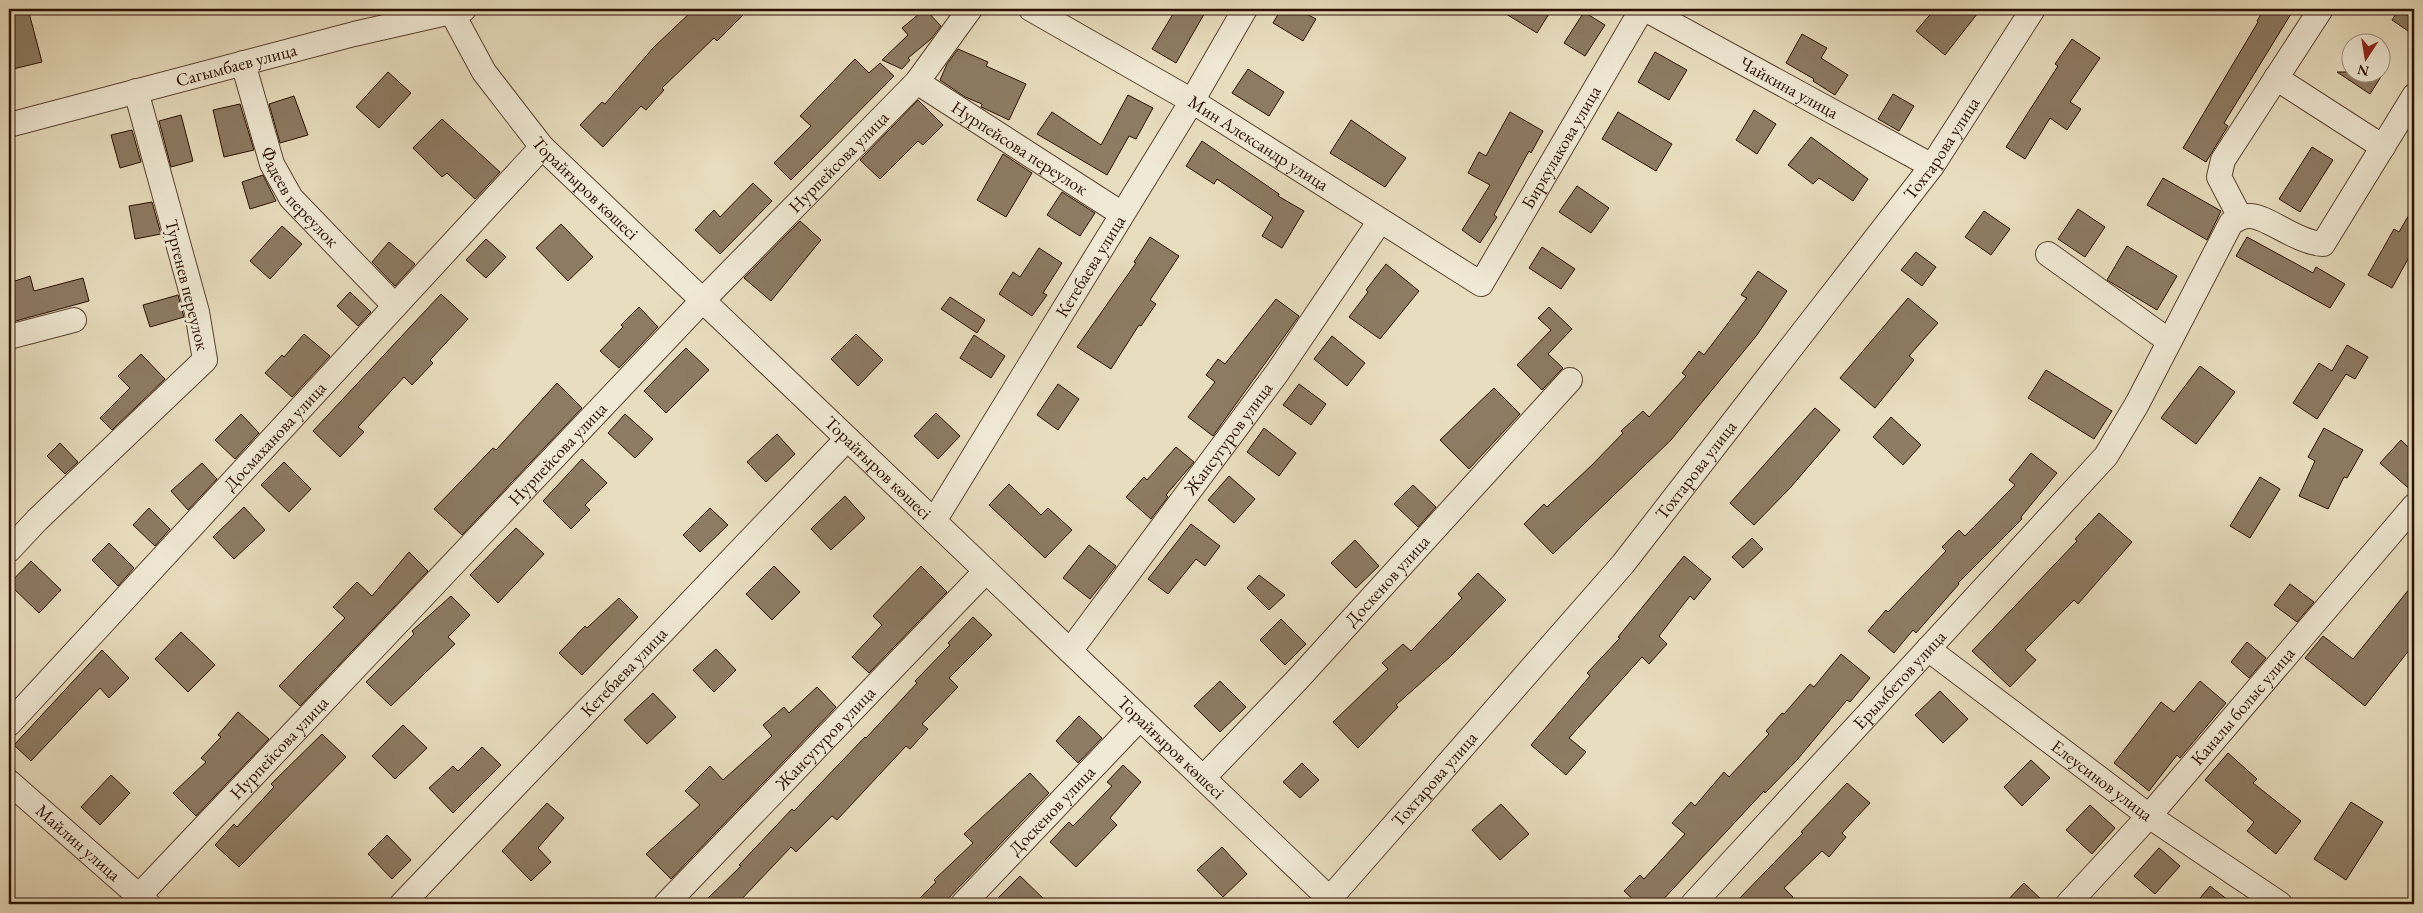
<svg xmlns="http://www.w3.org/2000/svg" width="2423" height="913" font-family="'EB Garamond',serif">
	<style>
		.building { fill: #8d7b63; stroke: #2a1000 }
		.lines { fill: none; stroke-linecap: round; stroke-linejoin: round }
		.minor-casing { stroke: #5a4330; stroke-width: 26 }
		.minor { stroke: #f0e9d5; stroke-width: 24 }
		.labels { text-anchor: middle; stroke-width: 5; stroke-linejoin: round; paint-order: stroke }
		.street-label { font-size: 18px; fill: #2a1000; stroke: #f0e9d5 }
	</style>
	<rect width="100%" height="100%" fill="#e8ddbe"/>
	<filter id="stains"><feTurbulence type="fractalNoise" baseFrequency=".004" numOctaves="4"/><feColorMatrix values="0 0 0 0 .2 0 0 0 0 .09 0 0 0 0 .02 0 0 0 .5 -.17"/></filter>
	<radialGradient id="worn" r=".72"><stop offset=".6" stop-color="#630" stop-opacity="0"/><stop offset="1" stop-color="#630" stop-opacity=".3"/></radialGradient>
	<path class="building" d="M28,9L42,62L9,70V14Z
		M694,9H749L717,41L714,38L662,88L664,90L646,110L641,106L603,147L580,125L602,102L605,104L653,48Z
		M925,9L941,26L931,39L908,58L910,60L902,69L882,60L908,35L902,28Z
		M1176,9H1207L1176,63L1152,49Z
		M1281,9H1297L1316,19L1303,41L1273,23Z
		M1498,9H1552L1537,33Z
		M1935,9H1981L1945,55L1916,31Z
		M2264,9H2294L2224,123L2228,126L2206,162L2183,148L2258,22L2257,21Z
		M2399,9H2414V35L2392,20Z
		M1584,12L1605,25L1585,56L1564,43Z
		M1802,34L1827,48L1821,58L1848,75L1835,95L1813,81L1814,79L1786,63Z
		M2072,39L2100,58L2070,102L2081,109L2067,130L2050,118L2025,159L2006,147L2058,66L2055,64Z
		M958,49L988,62L986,66L1026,84L1009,120L981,107L982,104L965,97L940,80L947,64Z
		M1655,52L1687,70L1669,100L1638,82Z
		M855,59L869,73L880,63L894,76L791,180L774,163L811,126L800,116Z
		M1248,69L1284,92L1269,116L1232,93Z
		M388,72L411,93L379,128L356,107Z
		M2337,72H2384L2370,94Z
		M1893,94L1914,106L1899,131L1878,119Z
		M1128,95L1153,108L1136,139L1129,136L1107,175L1037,134L1052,112L1101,145Z
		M294,96L308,135L280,143L269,104Z
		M918,100L943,125L923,145L918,141L880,179L860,160Z
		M240,104L254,150L224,157L213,110Z
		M1754,110L1776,124L1757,154L1736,140Z
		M1510,112L1543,131L1531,153L1529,151L1494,215L1497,217L1480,243L1462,230L1490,185L1468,173L1479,152L1486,156Z
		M1618,112L1672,144L1656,171L1602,139Z
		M181,115L193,161L171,167L159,121Z
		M442,119L500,172L475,199L447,173L442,177L413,148Z
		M1351,120L1406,158L1385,187L1330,153Z
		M132,130L141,162L120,168L111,135Z
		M1811,137L1868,179L1853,201L1819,178L1813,184L1788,165Z
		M1202,141L1279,194L1278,196L1304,211L1282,248L1262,236L1273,217L1217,179L1214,184L1186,166Z
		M2312,147L2333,160L2300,212L2279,199Z
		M1003,154L1032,173L1006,217L977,200Z
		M263,175L276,201L250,209L242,182Z
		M2163,178L2221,211L2207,240L2147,205Z
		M753,183L772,201L720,254L695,230L714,210L720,217Z
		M1577,186L1609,208L1591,233L1559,212Z
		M1062,192L1095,213L1080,236L1047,215Z
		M152,202L161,234L135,239L129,206Z
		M2414,206V248L2392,288L2368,275L2394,229L2399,232Z
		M2078,209L2105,227L2085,257L2058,239Z
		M1984,211L2010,229L1991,255L1965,237Z
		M800,221L821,240L771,301L744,278Z
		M561,224L593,257L568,281L536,248Z
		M282,226L302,244L270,279L250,261Z
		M1150,237L1179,256L1150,300L1156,304L1141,326L1139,325L1111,369L1077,347L1136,263L1134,262Z
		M2247,237L2313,273L2316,267L2345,284L2330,308L2236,256Z
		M486,239L506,257L486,278L466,260Z
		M389,242L415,264L395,286L372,262Z
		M2127,246L2177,276L2157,310L2107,280Z
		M1542,247L1575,269L1561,289L1529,268Z
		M1039,248L1062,263L1043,293L1047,295L1032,316L999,294L1013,272L1020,277Z
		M1916,252L1936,267L1922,286L1901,270Z
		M1386,264L1419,291L1380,339L1349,317L1368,292L1366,290Z
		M1758,271L1787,291L1757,335L1671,440L1553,554L1524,524L1544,504L1547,507L1592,465L1623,433L1621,431L1643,411L1649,417L1686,376L1682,373L1699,351L1704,355L1747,298L1741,295Z
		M30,276L34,291L83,278L89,301L12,322L9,310V283Z
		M350,292L371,312L358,326L337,306Z
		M441,294L468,319L430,360L433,363L412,385L404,377L358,427L364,432L340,457L313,431Z
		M178,295L184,317L150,327L143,305Z
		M950,297L985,320L977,333L941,309Z
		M1908,298L1938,323L1909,356L1914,360L1875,408L1840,378Z
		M1276,299L1299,316L1213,436L1188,417L1215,382L1206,375L1218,359L1225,364Z
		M639,307L658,327L619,368L600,351L623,327L621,325Z
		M1549,307L1572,329L1548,354L1563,368L1542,390L1517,365L1551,330L1538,318Z
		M304,334L330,356L292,397L265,373L282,355L284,357Z
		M856,334L883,360L858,386L831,359Z
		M974,335L1005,356L991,378L960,358Z
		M1332,336L1365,363L1347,386L1314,359Z
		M2347,345L2368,357L2355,379L2346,374L2317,419L2293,403L2319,363L2332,371Z
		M686,348L709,370L666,413L644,391Z
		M141,354L165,379L112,430L100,418L130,388L118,376Z
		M2200,366L2235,392L2196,444L2161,418Z
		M2046,370L2112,411L2094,439L2028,398Z
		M557,383L582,408L462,535L434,509L493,448L496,450Z
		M1058,384L1079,399L1058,430L1037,415Z
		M1299,384L1326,404L1311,425L1283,405Z
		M1494,388L1520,414L1469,469L1440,440Z
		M1815,408L1840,430L1790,488L1754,525L1730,503Z
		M936,413L960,436L938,459L914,436Z
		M241,414L259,433L235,459L215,440Z
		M625,414L653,439L635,458L608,433Z
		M1891,417L1921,445L1903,465L1873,437Z
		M1264,428L1296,453L1279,476L1247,452Z
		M2324,428L2363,450L2347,478L2344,477L2328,509L2299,496L2315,461L2308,457Z
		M777,434L795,454L766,482L747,462Z
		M2401,440L2414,453V493L2380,463Z
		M60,443L78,462L65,474L47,456Z
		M1176,447L1194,462L1166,495L1168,497L1151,519L1126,497L1144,477L1147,480Z
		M2031,453L2057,473L2021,517L2022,519L1958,583L1959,584L1916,633L1913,630L1894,653L1868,631L1886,610L1888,612L1946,551L1942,547L1959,530L1965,536L2015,485L2009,480Z
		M582,459L607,483L585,505L590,510L571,529L543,501Z
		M284,462L311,489L289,512L261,485Z
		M202,463L217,479L188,510L171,491Z
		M1229,476L1255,499L1234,523L1208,500Z
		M2260,477L2280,489L2250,538L2230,526Z
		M1009,484L1041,515L1048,508L1072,530L1045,558L989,505Z
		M1413,485L1436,507L1418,527L1394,504Z
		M845,496L865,518L831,550L811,529Z
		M244,507L265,530L234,559L213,537Z
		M149,508L170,529L155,546L133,525Z
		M710,508L728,525L700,552L683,535Z
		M2099,513L2132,542L2078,604L2074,600L2025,650L2036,660L2010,687L1972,651L2077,541L2075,539Z
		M1191,524L1220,546L1205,566L1196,559L1168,594L1148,579Z
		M516,528L544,554L498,603L470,575Z
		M1752,538L1763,549L1743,568L1732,557Z
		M1355,540L1379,566L1356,588L1331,563Z
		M109,543L134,568L118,586L92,560Z
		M1089,545L1116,566L1090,599L1063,578Z
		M409,552L428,571L300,706L279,686L345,618L333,607L357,582L372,596Z
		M1684,556L1711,579L1694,600L1690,596L1659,636L1667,644L1649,664L1642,657L1569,738L1586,752L1566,775L1531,745L1590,676L1587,673L1620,638L1618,637Z
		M31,561L61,590L39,613L9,584Z
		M774,566L800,592L772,620L746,594Z
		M921,566L947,592L869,673L852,657L882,625L873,616Z
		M1478,573L1506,600L1451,656L1396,705L1398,707L1358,748L1333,722L1388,669L1382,663L1403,644L1411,651L1462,598L1458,594Z
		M1259,575L1285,595L1269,610L1247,588Z
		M2414,583V644L2365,706L2305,658L2323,636L2353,659Z
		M2290,584L2314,602L2297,622L2274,605Z
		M451,596L470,615L448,637L455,644L391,706L366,682L414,634L412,631Z
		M619,598L638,617L582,675L559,653L585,626L587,628Z
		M973,617L992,635L949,678L958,687L922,724L928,729L910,749L906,746L837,820L832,816L796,852L791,847L737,904H702L741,866L739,865L792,809L794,811L865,737L866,738L917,683L915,681L950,645L948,643Z
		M1281,619L1306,644L1285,665L1260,640Z
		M181,632L215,665L188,692L155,659Z
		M2247,642L2266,658L2249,678L2231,662Z
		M716,649L736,670L714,692L693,670Z
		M102,650L129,678L109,698L100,688L31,761L14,745Z
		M1841,654L1870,678L1850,702L1847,700L1797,760L1765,793L1764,791L1659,904H1638L1624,891L1640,875L1644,879L1685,834L1672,823L1691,802L1695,806L1724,772L1729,777L1769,734L1766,731L1782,713L1784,714L1810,684L1814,687Z
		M1220,681L1246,707L1220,732L1194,706Z
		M2200,681L2226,703L2180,758L2177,755L2149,791L2114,763L2161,702L2174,712Z
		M817,687L836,707L671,879L646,854L700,805L685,791L710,766L723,780L772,736L763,725L784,707L789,713Z
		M1940,691L1968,719L1943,743L1915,715Z
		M653,693L676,717L647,744L624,720Z
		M238,712L269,739L196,816L173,793L206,762L201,758L221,737L218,735Z
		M1079,716L1102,738L1078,763L1056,741Z
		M403,725L427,748L395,779L372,756Z
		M322,734L346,757L239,867L215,845L234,824L237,827L274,787L271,784Z
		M482,747L501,765L453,813L429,788L453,766L458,771Z
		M2228,753L2257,779L2253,783L2301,821L2276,854L2247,831L2254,822L2205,780Z
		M2031,760L2050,778L2022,806L2004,787Z
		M1302,763L1319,780L1300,798L1283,782Z
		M1123,765L1141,782L1110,818L1117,825L1076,867L1050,842L1069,822L1073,826L1112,786L1107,782Z
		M1030,773L1049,793L943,904H914L936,882L934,880L973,843L964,834Z
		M111,775L130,793L100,825L81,807Z
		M1847,783L1870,803L1842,833L1846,837L1829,857L1822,851L1784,888L1793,897L1786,904H1734L1803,833L1801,832Z
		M2351,802L2383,822L2346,880L2314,859Z
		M547,803L564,818L538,848L551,862L531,881L502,851Z
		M1501,804L1529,834L1500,860L1472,830Z
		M2090,805L2115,828L2092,854L2066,830Z
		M387,835L411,860L392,879L368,854Z
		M1222,847L1247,874L1223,897L1197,870Z
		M2159,848L2180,866L2155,894L2134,876Z
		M1020,876L1049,904H992Z
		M2024,883L2046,904H2004Z
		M2210,886L2233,904H2195Z"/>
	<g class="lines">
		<g class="minor-casing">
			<g id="minor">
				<path id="s1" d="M450,9L484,72L542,147L1335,904"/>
				<path id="s2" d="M1031,9L1192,101L1481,284L1642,9"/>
				<path id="s3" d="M1645,9L1932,166"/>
				<path id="s4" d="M243,63L272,164L291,198L395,306"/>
				<path d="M2276,78L2383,147"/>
				<path id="s5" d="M917,82L1122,214"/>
				<path id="s6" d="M9,125L354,34L464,9"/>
				<path d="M2240,217L2219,177L2223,160L2321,9"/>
				<path d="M2048,254L2169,341"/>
				<path d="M9,337L74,320"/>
				<path id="s7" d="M934,521L1192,101L1245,9"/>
				<path d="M9,550L37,520L205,360L197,312L136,91"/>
				<path id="s8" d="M1928,649L2149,816L2280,904"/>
				<path id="s9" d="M1070,651L1277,373L1380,221"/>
				<path id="s10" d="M9,724L542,147"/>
				<path id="s11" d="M1203,778L1297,680L1570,380"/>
				<path id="s12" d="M9,782L148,904"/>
				<path id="s13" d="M139,896L703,300L917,82L970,9"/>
				<path id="s14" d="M402,904L847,439"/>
				<path id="s15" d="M666,904L986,571"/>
				<path id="s16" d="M963,904L1140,718"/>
				<path id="s17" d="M1325,904L1623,564L1932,166L2033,9"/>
				<path id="s18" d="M1693,904L2106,456L2137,404L2231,223C2237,219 2242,216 2249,216C2266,215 2297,243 2323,244L2414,96"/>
				<path id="s19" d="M2068,904L2149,816L2414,506"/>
			</g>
		</g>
		<use href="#minor" class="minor"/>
	</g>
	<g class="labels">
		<g class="street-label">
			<text dy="6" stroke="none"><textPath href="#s6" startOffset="235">Сагымбаев улица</textPath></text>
			<text dy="6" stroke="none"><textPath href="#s3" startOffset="164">Чайкина улица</textPath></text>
			<text dy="6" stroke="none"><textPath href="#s2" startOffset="264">Мин Александр улица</textPath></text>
			<text dy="6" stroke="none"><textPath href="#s2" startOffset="686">Биркулакова улица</textPath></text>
			<text dy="6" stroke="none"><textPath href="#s5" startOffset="122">Нурпейсова переулок</textPath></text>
			<text dy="6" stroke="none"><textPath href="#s17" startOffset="976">Тохтарова улица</textPath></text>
			<text dy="6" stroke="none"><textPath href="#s13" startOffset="1014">Нурпейсова улица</textPath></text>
			<text dy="6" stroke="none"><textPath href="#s1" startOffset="226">Торайғыров көшесі</textPath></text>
			<text dy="6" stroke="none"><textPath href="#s4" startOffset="148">Фадеев переулок</textPath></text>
			<text dy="6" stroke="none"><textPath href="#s7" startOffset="299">Кетебаева улица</textPath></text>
			<text transform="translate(187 285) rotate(76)" y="6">Тургенев переулок</text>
			<text dy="6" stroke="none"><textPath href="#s10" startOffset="392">Досмаханова улица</textPath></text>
			<text dy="6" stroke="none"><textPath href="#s9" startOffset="265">Жансугуров улица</textPath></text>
			<text dy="6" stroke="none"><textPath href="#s13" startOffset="609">Нурпейсова улица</textPath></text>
			<text dy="6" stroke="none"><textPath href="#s1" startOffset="631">Торайғыров көшесі</textPath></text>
			<text dy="6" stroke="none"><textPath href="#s17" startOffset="571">Тохтарова улица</textPath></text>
			<text dy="6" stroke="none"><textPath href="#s11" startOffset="270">Доскенов улица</textPath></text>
			<text dy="6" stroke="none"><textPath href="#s14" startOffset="321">Кетебаева улица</textPath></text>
			<text dy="6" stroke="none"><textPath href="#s18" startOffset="305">Ерымбетов улица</textPath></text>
			<text dy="6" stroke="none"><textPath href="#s19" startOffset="264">Каналы болыс улица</textPath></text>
			<text dy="6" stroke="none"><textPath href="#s15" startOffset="230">Жансугуров улица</textPath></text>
			<text dy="6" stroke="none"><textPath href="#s13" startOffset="204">Нурпейсова улица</textPath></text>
			<text dy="6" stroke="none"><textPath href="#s1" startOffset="1036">Торайғыров көшесі</textPath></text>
			<text dy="6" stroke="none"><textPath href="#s17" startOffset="166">Тохтарова улица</textPath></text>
			<text dy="6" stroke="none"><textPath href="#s8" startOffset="218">Елеусинов улица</textPath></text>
			<text dy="6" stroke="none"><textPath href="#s16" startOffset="129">Доскенов улица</textPath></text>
			<text dy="6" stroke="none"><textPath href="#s12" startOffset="92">Майлин улица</textPath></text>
		</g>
	</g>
	<rect width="2423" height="913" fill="none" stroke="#e8ddbe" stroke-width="30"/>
	<rect x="10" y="10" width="2403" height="893" fill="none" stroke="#2a1000" stroke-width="2.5"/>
	<rect x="15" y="15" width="2393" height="883" fill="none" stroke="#2a1000"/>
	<g transform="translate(2366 58) rotate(192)"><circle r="24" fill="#f0e9d5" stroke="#a19280"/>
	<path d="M0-4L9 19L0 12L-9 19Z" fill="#8f2418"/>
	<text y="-8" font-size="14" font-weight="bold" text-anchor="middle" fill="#2a1000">N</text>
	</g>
	<rect width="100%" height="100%" filter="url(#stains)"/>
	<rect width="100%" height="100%" fill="url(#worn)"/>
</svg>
